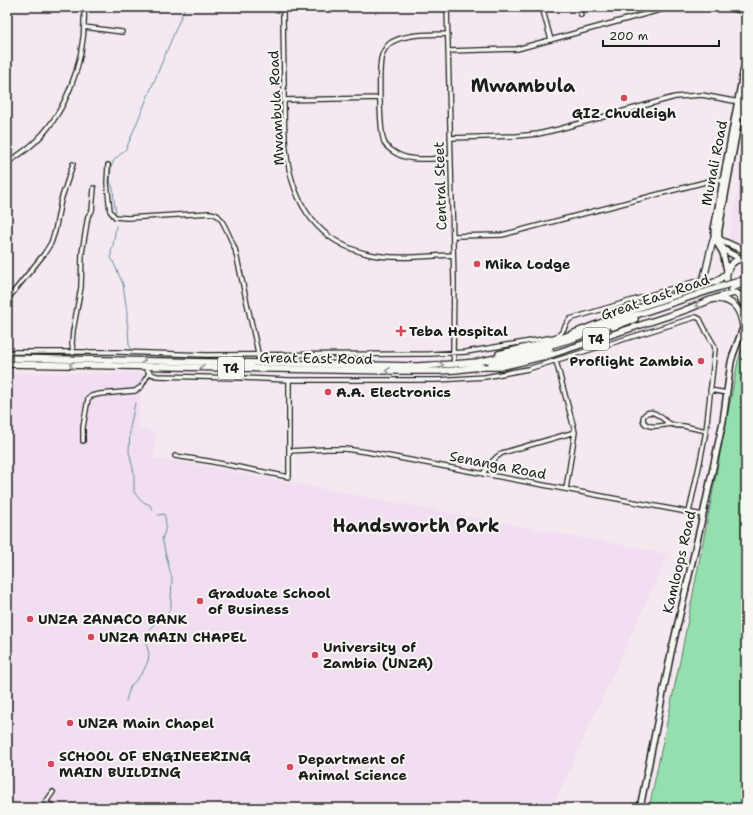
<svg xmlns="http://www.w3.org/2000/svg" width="753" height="815" font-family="'Shantell Sans',sans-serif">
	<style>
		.built { fill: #f2def1 }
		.green { fill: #95dfae; stroke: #587e65 }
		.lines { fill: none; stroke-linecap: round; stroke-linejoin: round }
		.stream { stroke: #628f9c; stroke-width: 1 }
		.street-casing { stroke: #1c1c1c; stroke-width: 6 }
		.secondary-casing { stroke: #1c1c1c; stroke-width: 8 }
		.primary-casing { stroke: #1c1c1c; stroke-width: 8 }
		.street { stroke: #f6f6f2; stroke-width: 3.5 }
		.secondary { stroke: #f6f6f2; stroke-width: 5 }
		.primary { stroke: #f6f6f2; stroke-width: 5.5 }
		.primary-bridge-casing { stroke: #1c1c1c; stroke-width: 8; stroke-linecap: butt }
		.primary-bridge { stroke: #f6f6f2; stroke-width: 5.5 }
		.oneway { stroke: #949492 }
		.poi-dot { fill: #d1495b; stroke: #f6f6f2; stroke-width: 1.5 }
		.labels { text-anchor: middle; stroke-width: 4; stroke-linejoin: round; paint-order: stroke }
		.shield { fill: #f6f6f2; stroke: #5d5d5c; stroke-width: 1 }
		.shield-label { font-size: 13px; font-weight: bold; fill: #1c1c1c }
		.street-label { font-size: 14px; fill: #1c1c1c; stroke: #f6f6f2 }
		.poi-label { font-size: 14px; font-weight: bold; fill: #1c1c1c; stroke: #f6f6f2; text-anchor: start }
		.district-label { font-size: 18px; font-weight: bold; fill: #1c1c1c; stroke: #f6f6f2 }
	</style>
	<rect width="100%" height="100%" fill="#f4e8f1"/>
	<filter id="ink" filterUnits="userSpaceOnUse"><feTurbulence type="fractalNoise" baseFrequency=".025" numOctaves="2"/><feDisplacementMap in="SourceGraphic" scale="8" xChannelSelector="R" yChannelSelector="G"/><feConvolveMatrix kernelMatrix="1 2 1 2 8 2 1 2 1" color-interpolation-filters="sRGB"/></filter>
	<g filter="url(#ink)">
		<path class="built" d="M746,154V246L738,245L730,241V235L738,189Z
			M7,373H143L137,426L156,433L153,458L185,463L668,554L552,808H7Z"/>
		<path class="green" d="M746,336V808H649L681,656L738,361Z"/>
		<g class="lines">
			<path class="stream" d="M116,212L114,201L113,188L110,181L111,167L114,160L126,149L185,7
				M116,226L113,246L111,252V257L123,284L127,312V322L128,327L129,345L132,350
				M135,403L130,428L129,452L134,473V492L141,501L150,505L152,509
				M126,701L130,687L143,672L148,661L149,654L146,643V633L154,624L165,618L171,607V599L172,579L162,539C166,530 167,523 164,514L158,515"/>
			<g class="street-casing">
				<path id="street" d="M283,7C283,36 284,66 284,95C284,113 284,132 286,150C292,201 315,241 368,254C394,260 426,256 453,255
					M447,7L454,282L453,353L454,364
					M542,7L551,40
					M578,7L581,15
					M646,7L647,13
					M725,7L746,12
					M84,27L122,32
					M448,34C431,35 403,33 389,44C385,48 382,54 381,59C379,72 379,134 385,144C387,147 391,150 394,152C410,163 433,158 451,158
					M448,51L517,49L671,7
					M284,100L380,98
					M450,138L517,136L538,134L559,129L675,97L702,95L739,102
					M7,162C12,160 16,157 20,154C65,124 87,59 84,7
					M108,165L107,183L110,211L115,217L127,218L210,213C214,214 217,214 219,217C224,222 232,242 235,249L257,348L259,363
					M453,236L502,235L709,181L724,179
					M7,300L44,254L51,243L55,231L61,200L73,164
					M7,352H120L206,355L430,354L466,352L554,337C565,334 563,326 570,319L703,279
					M73,353L72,343L73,331L81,287L82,253L88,216L92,211L94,188
					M556,361L575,432L566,489
					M144,366C148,371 151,375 157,376L242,378L289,380H438L485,377L528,369L696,317L700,319L707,333L714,345L715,349L706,431L700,462L689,512
					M710,390L727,393
					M671,424C664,425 643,431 643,418C644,416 644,414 647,413C655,409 665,422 671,424C675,426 680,426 684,426C691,428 699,429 706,431
					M83,441V427L88,399L91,396L100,394L135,391L141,387L149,373
					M289,451L327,449H345L367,452L703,515
					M175,456L208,461L289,477V380
					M483,474C488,465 493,459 502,453L575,432
					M53,792L46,802L56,808"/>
			</g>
			<g class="secondary-casing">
				<path id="secondary" d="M742,259C726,252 717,249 719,229L746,80
					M727,271L723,253L714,238V229L746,57
					M738,294L744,306L745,322
					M640,808L671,653L703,515L723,421L731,362L733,355L746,320"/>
			</g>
			<g class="primary-casing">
				<path id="primary" d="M718,239L738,248L746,250
					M746,258C720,259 720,295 746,296
					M699,288C708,273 708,254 714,238
					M715,299C734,299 740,309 743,326
					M613,327L635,319
					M499,354L556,340L644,306L712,283L717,281L726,274
					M7,358L417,366L454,364L477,362L530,351L575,338L627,318L720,287
					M7,364L393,371H440L455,370L480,367H500L521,362L553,354L680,312C698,306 715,296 735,293
					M491,364L532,355L550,349"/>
			</g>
			<use href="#street" class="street"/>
			<use href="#secondary" class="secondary"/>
			<use href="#primary" class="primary"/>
			<g class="primary-bridge-casing">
				<path id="primary-bridge" d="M720,287L746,279
					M733,287L746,283"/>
			</g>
			<use href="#primary-bridge" class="primary-bridge"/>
		</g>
		<defs><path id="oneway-chevron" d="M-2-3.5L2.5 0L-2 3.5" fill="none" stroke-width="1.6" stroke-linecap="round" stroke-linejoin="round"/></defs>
		<g class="oneway">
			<use href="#oneway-chevron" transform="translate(698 305) rotate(156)"/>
			<use href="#oneway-chevron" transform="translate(143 360) rotate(1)"/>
			<use href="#oneway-chevron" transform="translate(72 365) rotate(-179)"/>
			<use href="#oneway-chevron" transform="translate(441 365) rotate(-3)"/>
			<use href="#oneway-chevron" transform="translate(202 368) rotate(-177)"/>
			<use href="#oneway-chevron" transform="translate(388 371) rotate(-179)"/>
		</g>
	</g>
	<g class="poi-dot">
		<circle cx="624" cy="98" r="4"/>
		<circle cx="477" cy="264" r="4"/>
		<path d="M399 325h4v4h4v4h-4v4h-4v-4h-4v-4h4z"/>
		<circle cx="701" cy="361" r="4"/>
		<circle cx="328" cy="392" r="4"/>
		<circle cx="200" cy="601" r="4"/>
		<circle cx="30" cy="619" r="4"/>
		<circle cx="91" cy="637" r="4"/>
		<circle cx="315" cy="655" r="4"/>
		<circle cx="70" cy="723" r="4"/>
		<circle cx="51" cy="764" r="4"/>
		<circle cx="290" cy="767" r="4"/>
	</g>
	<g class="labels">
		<g class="shield">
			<rect x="583" y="328" width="26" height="22" rx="3"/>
			<rect x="218" y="357" width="26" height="22" rx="3"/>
		</g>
		<g class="shield-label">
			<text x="596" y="344">T4</text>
			<text x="231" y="373">T4</text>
		</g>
		<g class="street-label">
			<text transform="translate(276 108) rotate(-93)" y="5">Mwambula Road</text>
			<text transform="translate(714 163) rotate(-79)" y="5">Munali Road</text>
			<text transform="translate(440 186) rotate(-92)" y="5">Central Steet</text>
			<text transform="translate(655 297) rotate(-19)" y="5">Great East Road</text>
			<text transform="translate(316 358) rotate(1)" y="5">Great East Road</text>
			<text transform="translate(498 465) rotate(11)" y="5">Senanga Road</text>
			<text transform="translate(679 562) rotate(-77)" y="5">Kamloops Road</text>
		</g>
		<g class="poi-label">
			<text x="624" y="118" text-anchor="middle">GIZ Chudleigh</text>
			<text x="485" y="269">Mika Lodge</text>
			<text x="409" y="336">Teba Hospital</text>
			<text x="693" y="366" text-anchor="end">Proflight Zambia</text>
			<text x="336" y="397">A.A. Electronics</text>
			<text x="208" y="598">Graduate School<tspan x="208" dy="16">of Business</tspan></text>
			<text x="38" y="624">UNZA ZANACO BANK</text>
			<text x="99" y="642">UNZA MAIN CHAPEL</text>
			<text x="323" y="652">University of<tspan x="323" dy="16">Zambia (UNZA)</tspan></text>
			<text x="78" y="728">UNZA Main Chapel</text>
			<text x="59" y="761">SCHOOL OF ENGINEERING<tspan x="59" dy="16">MAIN BUILDING</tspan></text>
			<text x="298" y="764">Department of<tspan x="298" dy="16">Animal Science</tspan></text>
		</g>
		<g class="district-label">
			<text x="523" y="92">Mwambula</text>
			<text x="416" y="532">Handsworth Park</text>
		</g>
	</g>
	<rect width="753" height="815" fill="none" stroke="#f6f6f2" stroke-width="24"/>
	<rect x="12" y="12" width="729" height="791" fill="none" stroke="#1c1c1c" stroke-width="1.5" filter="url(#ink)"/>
	<path d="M603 40v6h116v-6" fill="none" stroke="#1c1c1c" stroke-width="2"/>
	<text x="609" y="40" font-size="12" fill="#1c1c1c" stroke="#f6f6f2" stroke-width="3" paint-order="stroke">200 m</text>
</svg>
